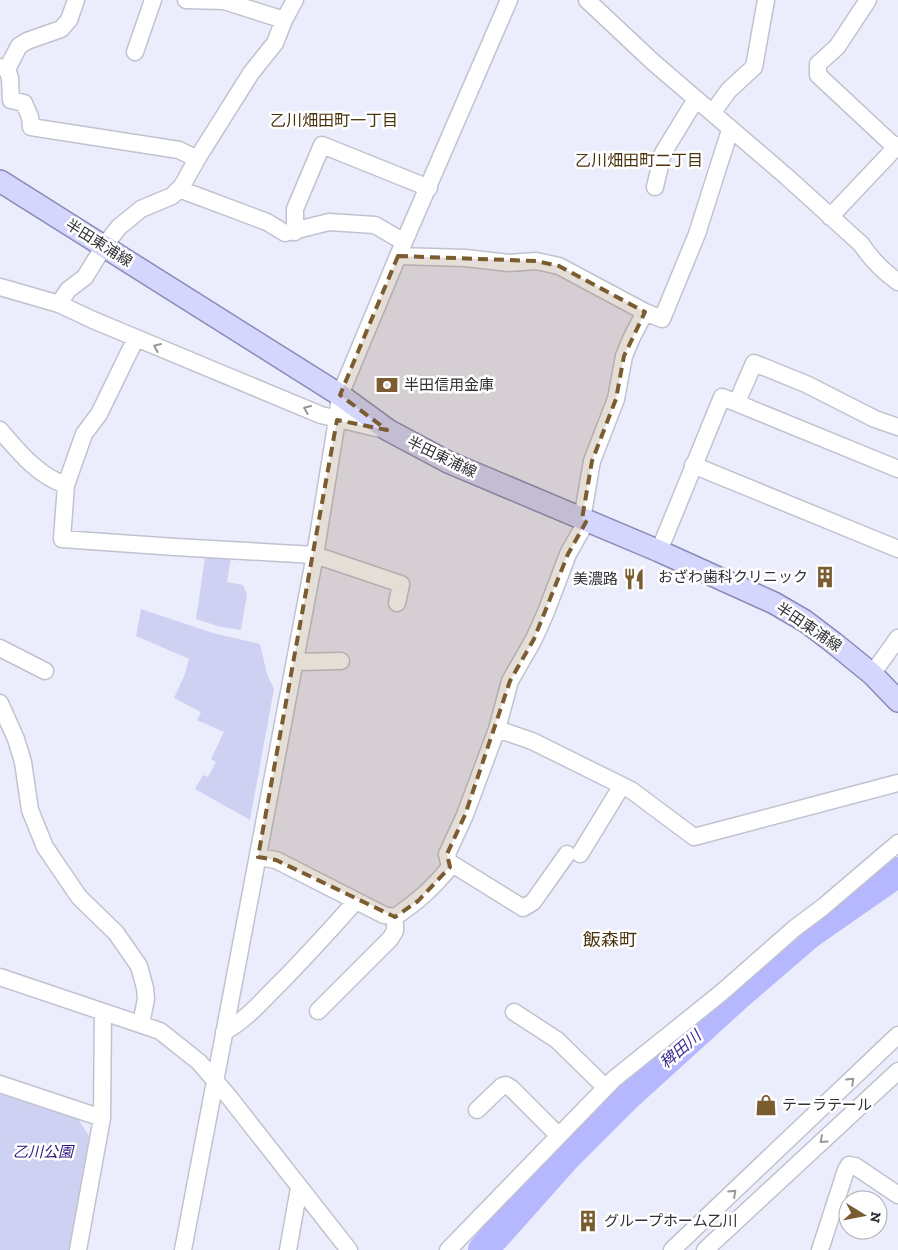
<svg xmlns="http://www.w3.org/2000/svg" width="898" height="1250" font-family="'Zilla Slab','Noto Sans JP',serif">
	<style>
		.green { fill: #cfd1f3 }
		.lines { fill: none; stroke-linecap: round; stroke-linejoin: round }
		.river { stroke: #b5b7ff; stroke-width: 30 }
		.minor-casing { stroke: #c1c2d0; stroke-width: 19 }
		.major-casing { stroke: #898ab6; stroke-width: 24 }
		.minor { stroke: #fff; stroke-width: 16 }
		.major { stroke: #d5d6fd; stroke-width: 21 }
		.oneway { stroke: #98989b }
		.marked { fill: #7b5c31; fill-opacity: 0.2; stroke: #7b5c31; stroke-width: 4; stroke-dasharray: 10 6; stroke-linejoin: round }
		.labels { text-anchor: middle; stroke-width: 5; stroke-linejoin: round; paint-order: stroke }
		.street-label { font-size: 15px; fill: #313237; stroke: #fff }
		.poi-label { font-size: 15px; fill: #313237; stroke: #fff; text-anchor: start }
		.park-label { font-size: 15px; font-style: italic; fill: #2a1178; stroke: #fff }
		.neighbourhood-label { font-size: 16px; fill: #4a320f; stroke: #fff }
		.water-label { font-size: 16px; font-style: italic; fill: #3c2d91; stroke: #fff }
		.quarter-label { font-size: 18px; fill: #4a320f; stroke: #fff }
	</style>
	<rect width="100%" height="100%" fill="#ecedfc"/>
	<path class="green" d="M205,557H231L227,582L243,585L247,594L241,630L217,626L196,619Z
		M141,609L213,633L260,644L267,674L274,689L250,820L195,789L203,775L208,777L216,762L211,759L224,732L197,720L201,712L174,698L185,674L189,659L136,636Z
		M0,1093L78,1119L89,1136L69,1250H0Z"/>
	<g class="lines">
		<path class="river" d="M483,1250L564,1159L627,1096L737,996L809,934L898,872"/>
		<g class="minor-casing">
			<path id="minor" d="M186,0L224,1L284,20
				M587,0L653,62L787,177L861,244C871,259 884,272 898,282
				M868,0L837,47L818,64V75L895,147
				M135,52L153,0
				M0,67L7,69L19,46L27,41L61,29L69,20L76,0
				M7,69L10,78L11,100L24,103L30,117L31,127L179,150L197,159
				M713,112L729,90L754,67L766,0
				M655,187L663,153L696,99
				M179,189L267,222L285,233L329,222L375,225L404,242
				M830,217L898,145
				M295,232V209L322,145L429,188
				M398,256L465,258L509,263L536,261L559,266L645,312
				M0,287L59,304L93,320L321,415L385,430
				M59,304L68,290L85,277L104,246L119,227L141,209L172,196L182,186L197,159L251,73L275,43L284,20L295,0
				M136,338L99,414L84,434L66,485L62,539L175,547L315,555L401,584L397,603
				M737,402L754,363L806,384L875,419L898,427
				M0,430C18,451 39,477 66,485
				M693,465L898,549
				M582,519L592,461L616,399L624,356L632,337L645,312L662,319L697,234L730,130
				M659,551L722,397L898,469
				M0,648L45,671
				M295,662L341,661
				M872,674L898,638
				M0,703L16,739L23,762L30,810L45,847L79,897L116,933L139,966L145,988L146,999L141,1024
				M497,729L532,741L631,790L694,837L898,783
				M580,854L621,787
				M258,857L276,860L384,915L395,917C418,901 432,889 450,867L447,854L465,815L497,729L510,681L534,639L546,612L568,554L586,522
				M449,862L523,908L533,902L567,854
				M0,977L160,1031L199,1062L229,1097L349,1250
				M318,1011L390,939L395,931V917
				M514,1012L557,1040L605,1087
				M224,1032C246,1020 262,1001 279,984C306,957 331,929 356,901
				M0,1084L102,1118
				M477,1110L502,1086L506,1085L511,1088L558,1135
				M78,1250L102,1118L103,1012
				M183,1250L315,555L337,420L340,395L398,256L509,0
				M288,1250L299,1188
				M448,1250L614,1079L721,993L795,928L823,907L898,843
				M672,1250L898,1035
				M705,1250L898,1071
				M820,1250L846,1170L849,1165L855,1166L898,1195"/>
		</g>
		<g class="major-casing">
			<path id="major" d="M0,181L340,395L388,430L448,462L659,551L774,603L805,621L834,643L872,674L898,701"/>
		</g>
		<use href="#minor" class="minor"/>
		<use href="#major" class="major"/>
	</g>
	<defs><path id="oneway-chevron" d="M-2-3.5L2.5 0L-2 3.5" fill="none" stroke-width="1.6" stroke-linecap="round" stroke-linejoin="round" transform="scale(1.25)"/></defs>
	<g class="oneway">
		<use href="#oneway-chevron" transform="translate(157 347) rotate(-157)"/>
		<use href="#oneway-chevron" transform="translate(307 409) rotate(-157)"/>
		<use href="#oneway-chevron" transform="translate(851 1081) rotate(-44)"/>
		<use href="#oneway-chevron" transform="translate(823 1140) rotate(138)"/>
		<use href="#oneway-chevron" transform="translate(733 1193) rotate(-43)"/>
	</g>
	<path class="marked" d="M398,256L536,261L559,266L645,312L624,356L616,399L592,461L582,519L586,522L568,554L534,639L510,681L465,815L447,854L450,867L418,901L395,917L276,860L258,857L337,420L387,430L340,395Z"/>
	<defs>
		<g id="bank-bare" transform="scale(1.725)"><path d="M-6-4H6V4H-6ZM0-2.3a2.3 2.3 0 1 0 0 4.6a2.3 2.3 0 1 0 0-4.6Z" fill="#7b5c31" stroke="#fff" stroke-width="2.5" paint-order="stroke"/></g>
		<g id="building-bare" transform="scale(1.725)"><path d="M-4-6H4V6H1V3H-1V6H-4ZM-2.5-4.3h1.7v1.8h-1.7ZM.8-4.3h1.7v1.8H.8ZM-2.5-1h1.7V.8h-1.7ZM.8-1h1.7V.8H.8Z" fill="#7b5c31" stroke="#fff" stroke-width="2.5" paint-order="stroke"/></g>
		<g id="restaurant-bare" transform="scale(1.725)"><path d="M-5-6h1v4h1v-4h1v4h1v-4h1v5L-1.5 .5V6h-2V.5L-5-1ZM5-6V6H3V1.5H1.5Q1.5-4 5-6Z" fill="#7b5c31" stroke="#fff" stroke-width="2.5" paint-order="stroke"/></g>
		<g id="shop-bare" transform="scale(1.725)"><path d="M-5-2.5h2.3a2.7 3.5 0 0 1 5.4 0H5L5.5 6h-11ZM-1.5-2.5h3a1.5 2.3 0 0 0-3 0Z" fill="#7b5c31" stroke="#fff" stroke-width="2.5" paint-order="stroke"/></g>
	</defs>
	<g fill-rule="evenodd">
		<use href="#bank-bare" x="387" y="385"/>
		<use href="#building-bare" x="825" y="577"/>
		<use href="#restaurant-bare" x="634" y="579"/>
		<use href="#shop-bare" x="766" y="1105"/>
		<use href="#building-bare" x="588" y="1221"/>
	</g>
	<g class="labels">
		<g class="street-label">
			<text transform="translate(99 243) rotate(32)" y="5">半田東浦線</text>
			<text transform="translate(442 457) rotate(26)" y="5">半田東浦線</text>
			<text transform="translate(809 627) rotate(34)" y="5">半田東浦線</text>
		</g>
		<g class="poi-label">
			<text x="404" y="390">半田信用金庫</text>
			<text x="808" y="582" text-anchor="end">おざわ歯科クリニック</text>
			<text x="618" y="584" text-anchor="end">美濃路</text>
			<text x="782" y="1110">テーラテール</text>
			<text x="604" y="1226">グループホーム乙川</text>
		</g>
		<g class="park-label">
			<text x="43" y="1157">乙川公園</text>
		</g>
		<g class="neighbourhood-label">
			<text x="334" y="126">乙川畑田町一丁目</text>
			<text x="639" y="166">乙川畑田町二丁目</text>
		</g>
		<g class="water-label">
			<text transform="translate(680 1049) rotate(-41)" y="6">稗田川</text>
		</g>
		<g class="quarter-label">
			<text x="610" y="946">飯森町</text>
		</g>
	</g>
	<g transform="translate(863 1215) rotate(100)"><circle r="24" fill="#ffffff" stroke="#adadaf"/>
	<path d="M0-4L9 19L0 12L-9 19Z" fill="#7b5c31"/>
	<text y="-8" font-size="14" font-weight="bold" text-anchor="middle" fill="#313237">N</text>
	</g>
</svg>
